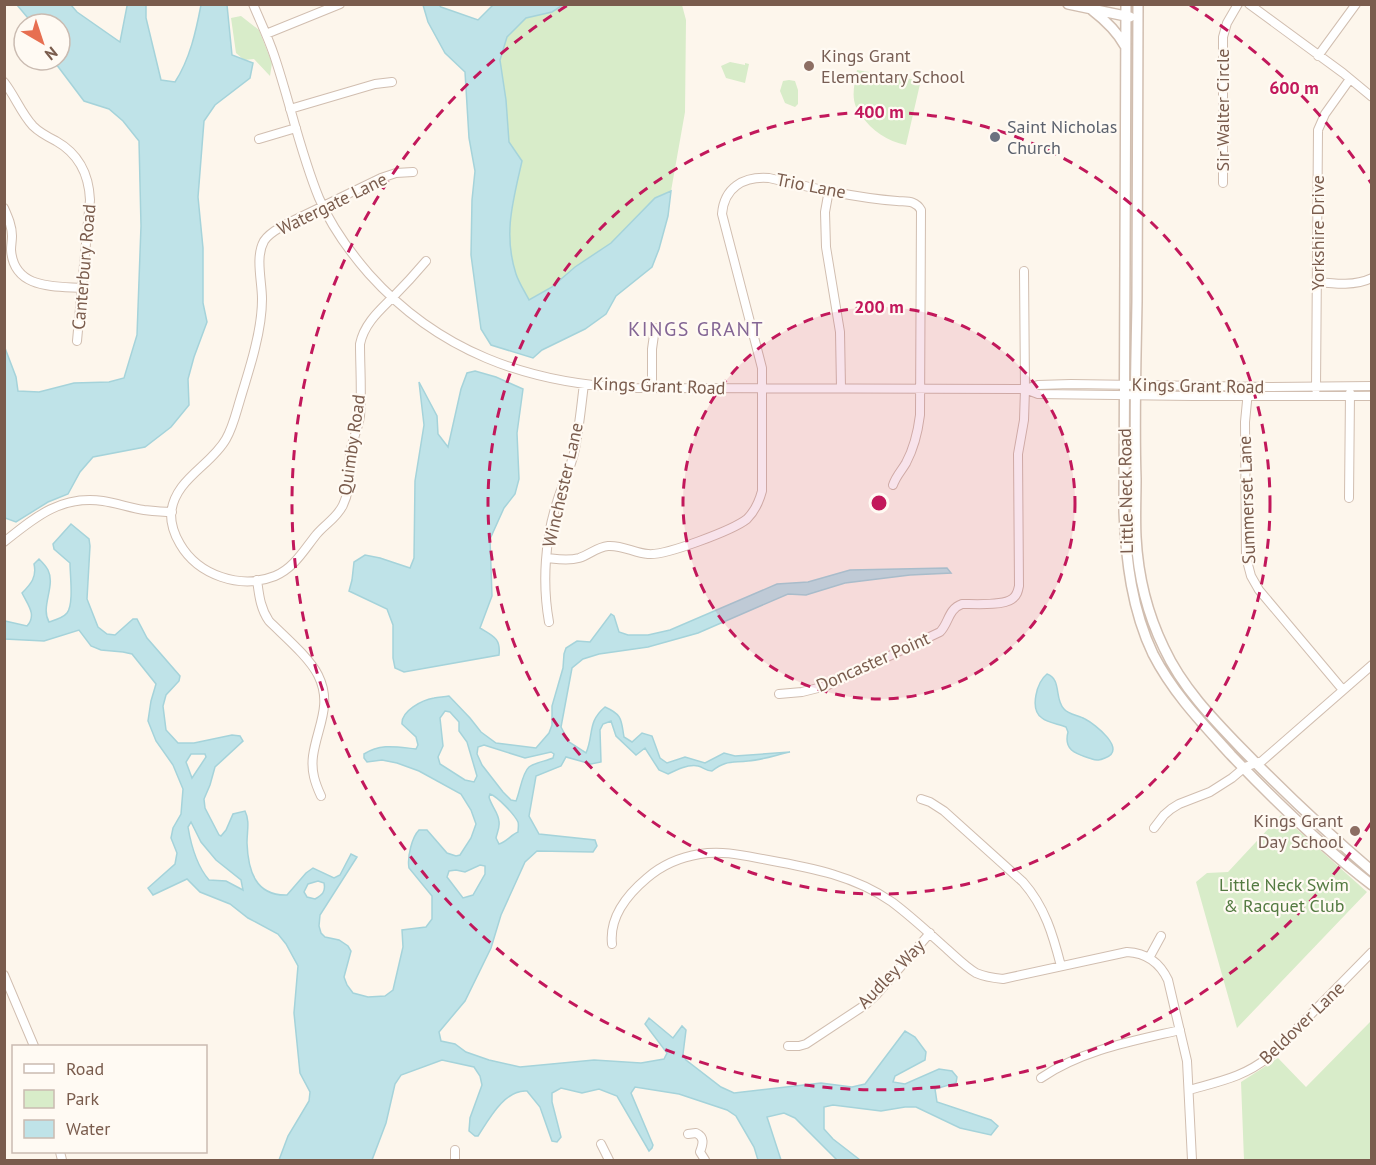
<svg xmlns="http://www.w3.org/2000/svg" width="1376" height="1165" font-family="'PT Sans',sans-serif">
	<style>
		.green { fill: #d8ecc9 }
		.water { fill: #bfe3e8; stroke: #a5d3da; stroke-width: 1.5; fill-rule: evenodd }
		.lines { fill: none; stroke-linecap: round; stroke-linejoin: round }
		.minor-casing { stroke: #d1beb0; stroke-width: 10 }
		.tertiary-casing { stroke: #d1beb0; stroke-width: 12 }
		.minor { stroke: #fff; stroke-width: 8 }
		.tertiary { stroke: #fff; stroke-width: 9 }
		.ring { fill: none; stroke: #c2185b; stroke-width: 3; stroke-dasharray: 10 8 }
		.education-dot { fill: #8d6e63; stroke: #fffaf3; stroke-width: 2 }
		.worship-dot { fill: #6b7280; stroke: #fffaf3; stroke-width: 2 }
		.labels { text-anchor: middle; stroke-width: 4.5; stroke-linejoin: round; paint-order: stroke }
		.education-label { font-size: 18px; fill: #785e54; stroke: #fffaf3; text-anchor: start }
		.street-label { font-size: 18px; fill: #7a5c4d; stroke: #fffaf3 }
		.worship-label { font-size: 18px; fill: #5b616d; stroke: #fffaf3; text-anchor: start }
		.park-label { font-size: 18px; fill: #537a41; stroke: #fffaf3 }
		.neighbourhood-label { font-size: 20px; letter-spacing: 1.5px; fill: #846695; stroke: #fffaf3 }
		.centre { fill: #c2185b; stroke: #fffaf3; stroke-width: 3 }
		.ring-label { font-size: 18px; text-anchor: middle; font-weight: bold; fill: #c2185b; stroke: #fffaf3; stroke-width: 4.5; stroke-linejoin: round; paint-order: stroke }
	</style>
	<rect width="100%" height="100%" fill="#fdf6ec"/>
	<path class="green" d="M563,5H682L686,20L685,112L671,191L655,198L611,243L575,267L552,287L529,300C525,292 519,283 516,274C503,234 513,201 522,161L509,142L506,100L500,60L507,37L527,17L552,12Z
		M241,16L259,30L272,63L270,76L254,59L244,60L236,53L231,18Z
		M730,62L745,65V63L749,64L745,83L726,78L721,66Z
		M857,70L917,80L920,84L906,145C887,141 872,131 861,115C860,114 856,108 856,107C851,95 855,82 857,70Z
		M789,80L795,81L798,90V104L795,107L785,103L780,91L783,81Z
		M1281,815L1367,892L1237,1028L1196,882L1207,873L1228,872Z
		M1370,1022L1372,1024L1371,1160H1244L1241,1082L1278,1058L1306,1087Z"/>
	<path class="water" d="M17,5H71L77,12L120,42L127,6L128,5H146V18L161,80L175,82C190,59 196,31 201,5H227L232,55L253,63L250,78L215,105L204,121L198,197L203,248V303L207,322L194,357L188,379L189,405L171,427L145,447L93,457L80,472L68,494L48,502L16,522L5,518V348L16,377L18,391L39,392L74,383L109,382L124,378L137,335L141,226L139,141L123,121L109,109L84,101L53,60H60V24H33Z
		M423,5H439L441,7L478,20L493,5H563L552,12L526,18L507,37L500,60L506,100L509,142L522,161C513,201 503,234 516,274C519,283 525,292 529,300L552,287L575,267L611,243L655,198L671,191L668,216L659,249L652,267L616,296L606,314L585,329L542,350L533,358L491,345L481,329L471,255L472,200L475,171L469,138L465,72L445,53L428,22Z
		M475,371L496,377L523,389L517,433L519,479L515,494L504,508L490,539L492,596L480,628C493,636 501,638 499,655L404,672L395,668L393,658V625L387,609L349,591L352,580L354,562L365,555L380,558L410,568L414,558L415,481L424,425L419,382L437,416L438,434L448,447L461,389L467,373Z
		M71,524L89,539L90,546L87,599L98,627L107,634L115,635L133,619H137L147,638L180,676L179,681L166,695L163,706L166,730L178,743H194L232,735L240,736L243,741L215,767L210,785L204,799L205,808L219,835L221,836L226,830L233,814L245,811C250,821 247,831 247,843C248,870 255,896 287,895L306,873L313,868L334,878L340,875L351,854L357,857L320,915L319,926L321,933L325,937L339,940L348,946L351,951L344,977L347,985L353,993L368,997L385,996L393,990L403,947L402,930L426,927L432,919V896L409,868C407,857 412,837 419,830H427L447,853L456,856L460,855L471,838L476,824L471,810L461,794L419,771L397,763L382,760L367,762L364,758V754C381,743 397,747 416,749L418,745L416,737L402,724C401,711 422,700 434,698C439,697 444,697 449,696L470,718L481,732L496,743L536,748L549,733L552,725V706L563,668L564,654L566,648L577,641L590,642L611,614L614,616L619,632L628,635H648L670,630L777,584L808,582L850,570L947,568L951,573L910,575L845,583L806,595L788,594L698,633L648,647L599,654L583,659L572,668L561,727L569,742L586,753C594,735 587,722 605,707C623,715 621,720 624,737L632,742L642,733L652,736L660,758L667,763L685,757L705,763L724,753L735,756L790,752C776,755 762,760 748,761C732,763 726,760 712,771C706,771 703,767 698,766C688,764 676,770 668,774L659,770L645,748L636,755L616,736L611,721L603,724L600,730L601,762L591,764L566,757L561,766L536,776L529,816L539,834L595,840L597,846L593,852L537,851L525,862L501,915L491,948L465,1001L439,1032L441,1041L455,1044L466,1052L489,1060L520,1067L594,1060L641,1063L664,1059L667,1053L645,1024L649,1018L673,1038L682,1026L686,1030L683,1054L686,1060L721,1087L734,1093L821,1083L852,1087L865,1084L905,1031L915,1037L926,1052L925,1060L895,1076L893,1082L905,1084L939,1069L952,1071L957,1077L956,1083L935,1089L937,1102L991,1120L998,1126L991,1135L960,1128L916,1107H905L881,1111L833,1105L824,1107V1129L833,1139L860,1160H837L795,1118L784,1113L767,1117L781,1160H758L754,1147L736,1116L727,1110L679,1094L635,1087L631,1093L653,1145L652,1148L649,1151L617,1096L599,1089L582,1093L561,1088L552,1093V1102L561,1137L557,1142L552,1141L540,1107L527,1091C505,1089 489,1119 478,1136H475L469,1131L470,1118L482,1085L480,1076L474,1067L442,1060L401,1075L395,1084L386,1123L372,1160H279L288,1136L309,1101L310,1092L300,1073L294,1013L298,966L286,944L278,934L248,918L230,904L200,892L187,879L153,895L148,888L175,864L177,853L171,838L173,828L181,814L183,789L173,765L156,741L148,721L151,701L156,684L132,654L123,652L101,650L91,646L79,630L44,641L5,639V621L27,626C37,615 28,605 22,593C31,584 37,577 34,564L39,559C42,562 46,566 48,570C56,586 40,607 49,622C55,620 63,618 67,613C74,604 70,575 70,563L54,549L53,544ZM445,711L450,712L459,722V731L467,742L477,776L474,782L465,780L440,764L438,757L443,746L440,718ZM484,745L525,758L551,752L554,754L553,758C546,761 534,763 529,767C522,773 520,792 516,801L511,800L503,792L482,765L477,754L478,747ZM205,754L206,757L192,778L186,762L191,754ZM490,794C498,797 514,814 518,822C519,825 518,829 518,832C511,835 506,842 499,844L496,838C497,833 500,827 499,822C499,813 491,806 489,797ZM191,822L201,842L216,860L241,880L243,890L226,881L209,880C196,865 191,845 188,827ZM480,865L485,866V874L473,895L463,898L447,877L449,871L456,870L465,872ZM318,881L324,883C326,892 322,895 315,899L307,897L304,892L308,884Z
		M1047,674C1062,679 1054,699 1064,709C1069,715 1079,715 1085,719C1095,724 1128,750 1105,758C1100,760 1097,761 1092,759C1077,754 1063,751 1068,732L1066,727C1059,724 1048,723 1042,718C1029,709 1037,682 1047,674Z"/>
	<g class="lines">
		<g class="minor-casing">
			<path id="minor" d="M253,4C260,21 268,37 274,55C290,102 300,152 319,198C331,226 349,251 369,274C438,351 526,383 628,388L1025,389L1038,394L1192,396H1372
				M1249,4L1343,73L1372,97
				M266,34L340,4
				M1318,56L1356,4
				M4,82C15,96 21,113 33,126C40,133 48,137 56,141C79,154 89,175 90,200L77,341
				M290,109L375,84L392,82
				M259,139L296,128
				M413,172L396,173L381,178L286,224C278,229 269,233 264,241C255,257 262,281 262,299C262,315 259,332 255,348C251,365 245,383 240,400C236,413 233,427 226,439C211,466 174,479 171,514C171,525 174,534 180,544C198,575 240,590 275,576C294,568 304,550 316,535C325,524 337,518 343,505C351,489 348,473 350,456C351,442 358,430 360,416C362,393 360,368 360,344C364,324 379,311 393,297C404,286 415,274 426,261
				M1223,183V37L1227,23L1238,4
				M829,190L825,212L826,247L840,332L841,388
				M4,208C8,217 12,226 12,236C12,241 11,245 11,250C14,289 53,286 82,288
				M1318,282C1336,284 1355,286 1372,278
				M652,388V349L655,328
				M1025,389L1038,385L1071,384L1271,387L1372,386
				M1316,389L1318,130L1325,114L1350,79
				M1248,391L1245,422L1246,557L1251,576L1259,590L1343,690
				M1349,498L1350,393
				M4,542C35,517 61,495 103,501C117,503 130,508 144,510C153,511 162,512 172,512
				M547,558C557,559 568,561 579,558C589,555 597,547 608,546C623,545 634,553 648,554C665,556 733,530 747,519C755,511 759,502 762,491V368L722,214C724,188 743,176 769,178C808,187 856,198 897,201C907,202 915,200 921,210L920,415C918,431 914,448 906,463C902,470 896,476 893,485
				M257,580C259,594 260,608 269,621C284,636 309,657 318,675C333,705 317,727 313,756C311,771 315,783 321,796
				M549,622C542,583 545,539 557,502C562,485 570,470 574,453C579,431 581,407 584,384
				M779,694L802,692L826,686L940,632C949,623 948,609 962,604C974,604 1003,606 1012,599C1017,596 1018,591 1019,586L1018,454L1024,420L1025,389L1024,271
				M921,799L930,802L944,811L1023,882C1045,907 1053,935 1061,966
				M1154,828L1164,815L1171,809L1179,804L1210,792L1232,778L1245,767L1262,761L1372,665
				M612,944C609,917 628,894 647,878C662,865 681,857 700,854C723,850 746,856 768,860C812,868 855,876 892,902C912,917 930,934 948,950C957,958 966,967 976,973C985,977 993,978 1003,979L1127,952C1147,953 1160,963 1168,980L1187,1061L1192,1160
				M1149,958L1161,936
				M4,975L34,1046
				M788,1046H799L806,1044L865,1005L877,994L930,933
				M1041,1078C1082,1050 1133,1041 1180,1030
				M1189,1090C1221,1081 1244,1077 1270,1056L1372,952
				M688,1134L696,1133C705,1137 703,1144 700,1152L705,1160
				M601,1144L609,1160
				M455,1150V1160
				M60,1152L62,1160"/>
		</g>
		<g class="tertiary-casing">
			<path id="tertiary" d="M1068,4L1130,17
				M1126,4L1124,512C1126,561 1132,610 1153,654C1173,693 1202,723 1231,755C1275,801 1321,846 1372,885
				M1138,4C1138,104 1138,203 1137,302C1136,361 1134,420 1136,479C1136,498 1135,517 1136,537C1138,575 1147,613 1164,648C1182,687 1212,718 1242,749C1284,792 1326,832 1372,871
				M1092,10C1105,20 1117,31 1125,46"/>
		</g>
		<use href="#minor" class="minor"/>
		<use href="#tertiary" class="tertiary"/>
	</g>
	<circle cx="879" cy="503" r="196" fill="#c2185b" fill-opacity=".12"/>
	<g class="ring">
		<circle cx="879" cy="503" r="196"/>
		<circle cx="879" cy="503" r="391"/>
		<path d="M1371 823A587 587 0 1 1 568 5M1190 5A587 587 0 0 1 1371 183"/>
	</g>
	<g class="education-dot">
		<circle cx="809" cy="66" r="6"/>
		<circle cx="1355" cy="831" r="6"/>
	</g>
	<circle class="worship-dot" cx="995" cy="137" r="6"/>
	<g class="labels">
		<g class="education-label">
			<text x="821" y="62">Kings Grant<tspan x="821" dy="21">Elementary School</tspan></text>
			<text x="1343" y="827" text-anchor="end">Kings Grant<tspan x="1343" dy="21">Day School</tspan></text>
		</g>
		<g class="street-label">
			<text transform="translate(1223 110) rotate(-90)" y="6">Sir Walter Circle</text>
			<text transform="translate(811 186) rotate(11)" y="6">Trio Lane</text>
			<text transform="translate(332 204) rotate(-26)" y="6">Watergate Lane</text>
			<text transform="translate(1318 233) rotate(-90)" y="6">Yorkshire Drive</text>
			<text transform="translate(84 267) rotate(-85)" y="6">Canterbury Road</text>
			<text transform="translate(659 386) rotate(2)" y="6">Kings Grant Road</text>
			<text transform="translate(1198 386) rotate(1)" y="6">Kings Grant Road</text>
			<text transform="translate(352 445) rotate(-82)" y="6">Quimby Road</text>
			<text transform="translate(563 485) rotate(-77)" y="6">Winchester Lane</text>
			<text transform="translate(1126 491) rotate(-91)" y="6">Little Neck Road</text>
			<text transform="translate(1247 500) rotate(-92)" y="6">Summerset Lane</text>
			<text transform="translate(873 662) rotate(-24)" y="6">Doncaster Point</text>
			<text transform="translate(891 974) rotate(-46)" y="6">Audley Way</text>
			<text transform="translate(1302 1023) rotate(-44)" y="6">Beldover Lane</text>
		</g>
		<g class="worship-label">
			<text x="1007" y="133">Saint Nicholas<tspan x="1007" dy="21">Church</tspan></text>
		</g>
		<g class="park-label">
			<text x="1284" y="891">Little Neck Swim<tspan x="1284" dy="21">&amp; Racquet Club</tspan></text>
		</g>
		<g class="neighbourhood-label">
			<text x="696" y="336">KINGS GRANT</text>
		</g>
	</g>
	<circle cx="879" cy="503" r="9" class="centre"/>
	<g class="ring-label">
		<text x="1294" y="94">600 m</text>
		<text x="879" y="118">400 m</text>
		<text x="879" y="313">200 m</text>
	</g>
	<rect width="1376" height="1165" fill="none" stroke="#7a5c4d" stroke-width="12"/>
	<rect x="12" y="1045" width="195" height="108" fill="#fffaf3" stroke="#cabbb1" stroke-width="1.5"/>
	<rect x="24" y="1064" width="30" height="9" fill="#ffffff" stroke="#cabbb1" stroke-width="1.5"/>
	<text x="66" y="1075" font-size="18" fill="#7a5c4d">Road</text>
	<rect x="24" y="1090" width="30" height="18" fill="#d8ecc9" stroke="#cabbb1" stroke-width="1.5"/>
	<text x="66" y="1105" font-size="18" fill="#7a5c4d">Park</text>
	<rect x="24" y="1120" width="30" height="18" fill="#bfe3e8" stroke="#cabbb1" stroke-width="1.5"/>
	<text x="66" y="1135" font-size="18" fill="#7a5c4d">Water</text>
	<g transform="translate(42 42) rotate(141)"><circle r="28" fill="#fffaf3" stroke="#cabbb1" stroke-width="1.5"/>
	<path d="M0-4.5L10 22L0 15L-10 22Z" fill="#e76f51"/>
	<text y="-9" font-size="16" font-weight="bold" text-anchor="middle" fill="#7a5c4d">N</text>
	</g>
</svg>
